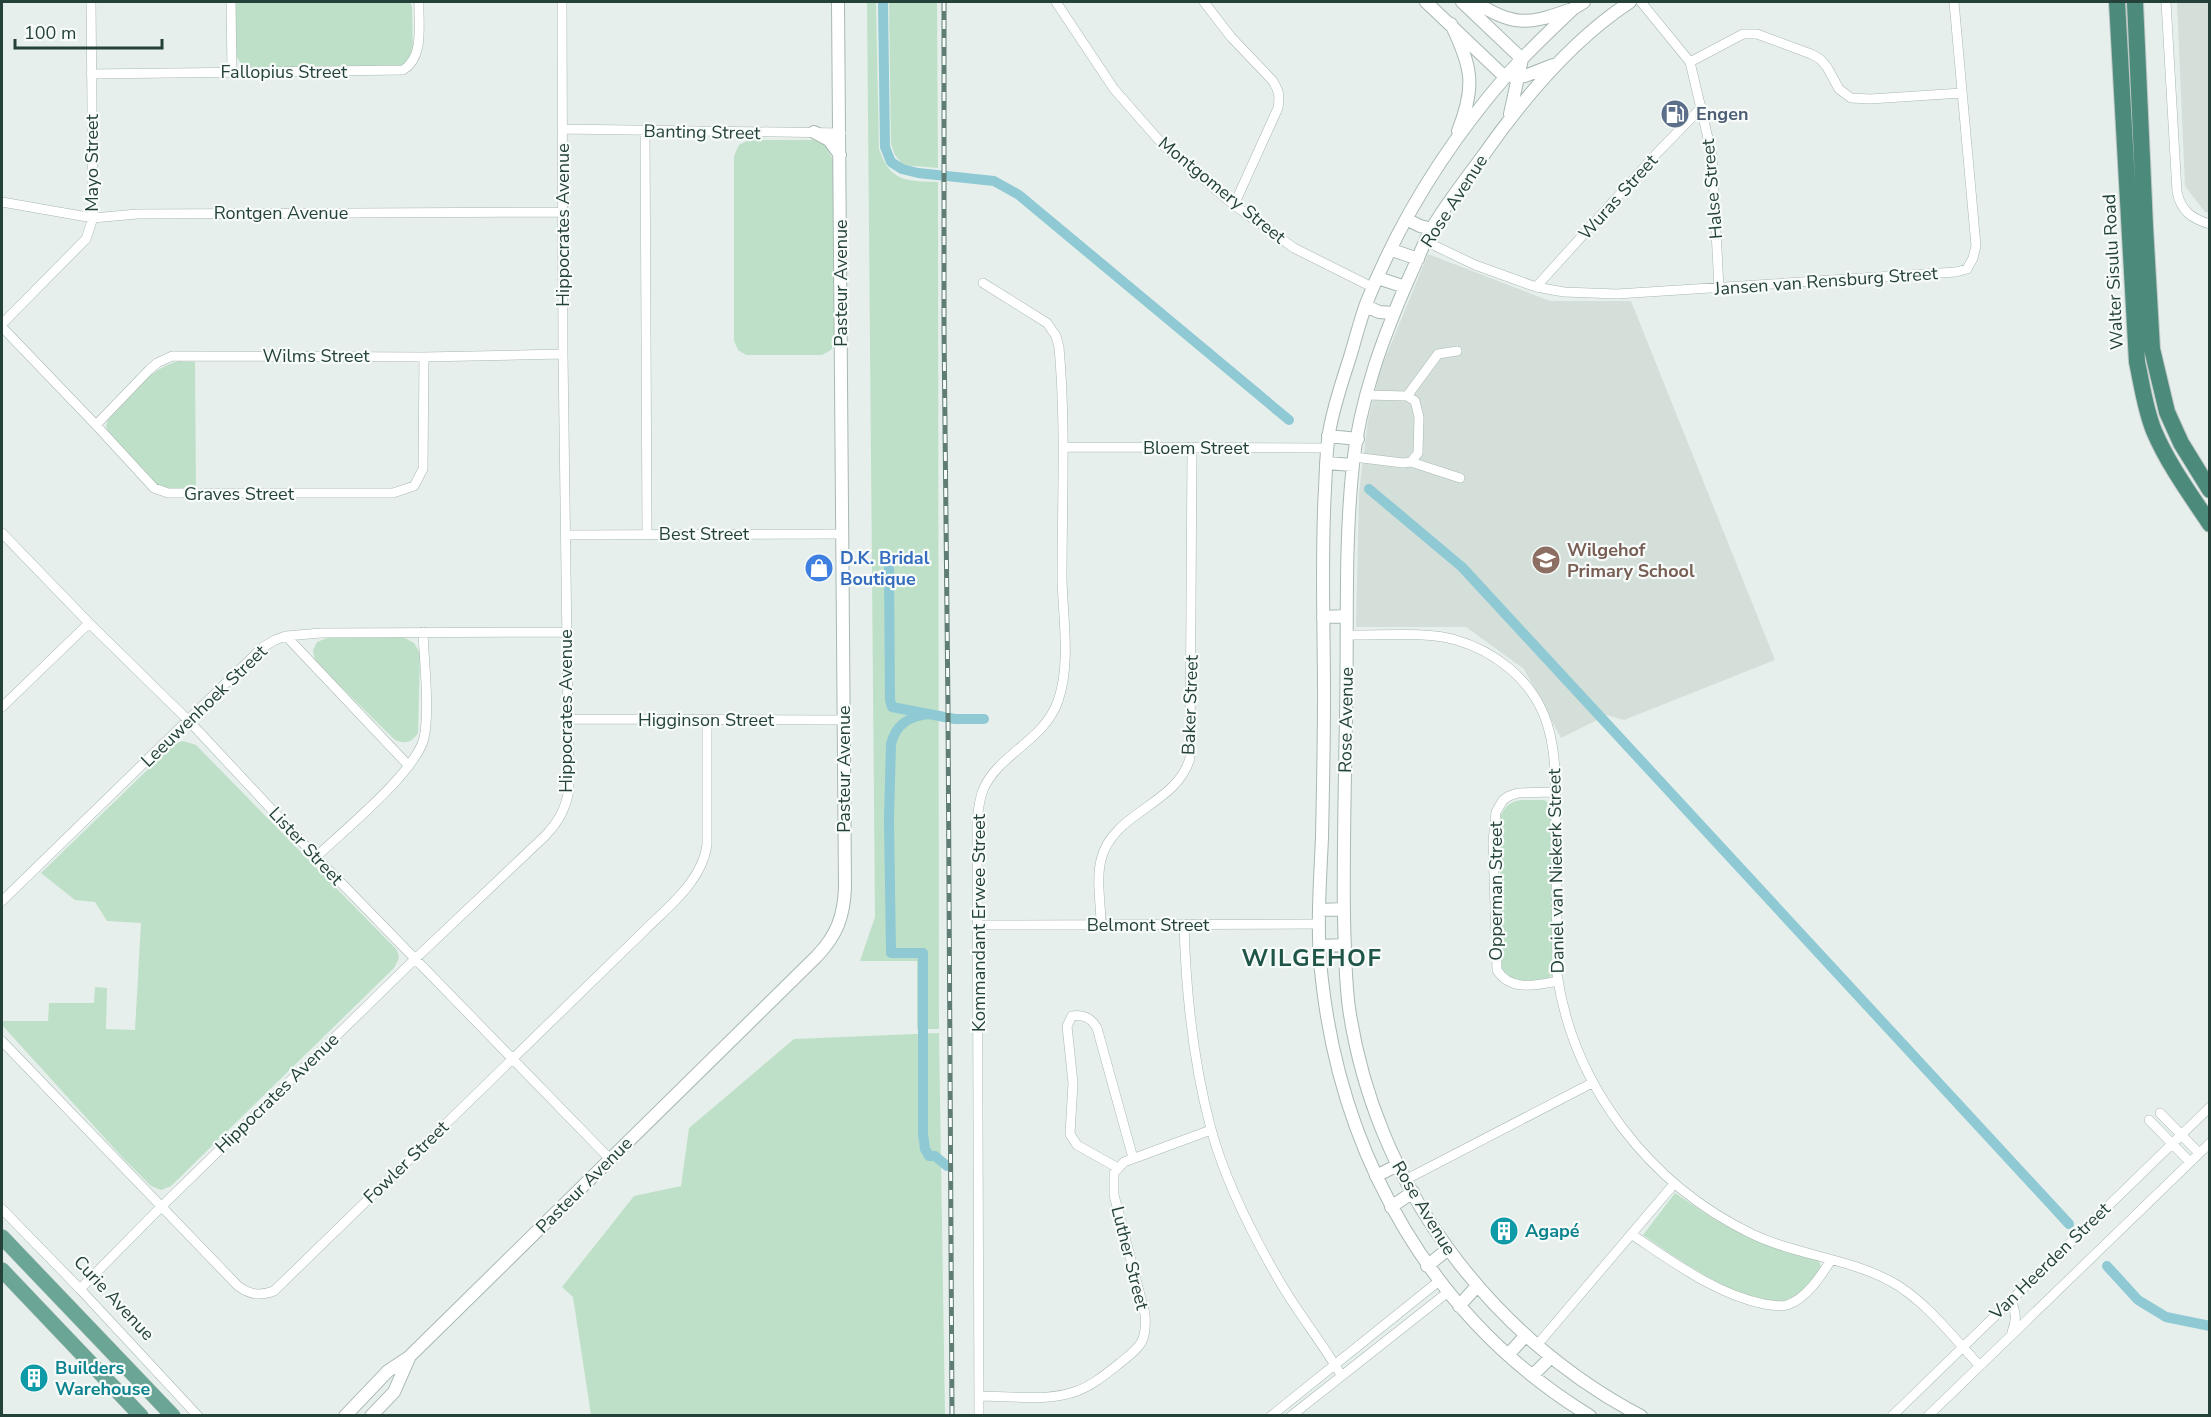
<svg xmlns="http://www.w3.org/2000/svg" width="2211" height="1417" font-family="'Nunito Sans',sans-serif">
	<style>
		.built { fill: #d4dfda }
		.green { fill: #bfe0c8 }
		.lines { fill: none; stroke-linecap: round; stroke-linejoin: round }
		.canal { stroke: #8ec9d4; stroke-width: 10 }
		.minor-casing { stroke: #a8b8b2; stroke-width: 10 }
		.tertiary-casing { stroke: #a8b8b2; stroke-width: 14 }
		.primary-casing { stroke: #c2cac8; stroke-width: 16 }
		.trunk-casing { stroke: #c2cac8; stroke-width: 18 }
		.minor { stroke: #fff; stroke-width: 9 }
		.tertiary { stroke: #fff; stroke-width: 12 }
		.primary { stroke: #6aa596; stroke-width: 15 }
		.trunk { stroke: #4c8a7c; stroke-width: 16 }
		.rail-casing { stroke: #5f7d75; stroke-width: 5 }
		.rail { stroke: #f7fbf9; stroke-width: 3; stroke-dasharray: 9; stroke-linecap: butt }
		.labels { text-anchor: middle; stroke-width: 4.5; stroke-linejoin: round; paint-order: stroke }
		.street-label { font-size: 18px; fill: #24423a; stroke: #f7fbf9 }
		.service-label { font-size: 18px; font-weight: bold; fill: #4e5e75; stroke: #f7fbf9; text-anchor: start }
		.education-label { font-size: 18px; font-weight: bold; fill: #785e54; stroke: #f7fbf9; text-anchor: start }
		.shop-label { font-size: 18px; font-weight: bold; fill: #366cbe; stroke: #f7fbf9; text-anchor: start }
		.culture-label { font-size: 18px; font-weight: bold; fill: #0d838f; stroke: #f7fbf9; text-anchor: start }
		.district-label { font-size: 24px; font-weight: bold; letter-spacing: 1.5px; fill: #1f5548; stroke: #f7fbf9 }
	</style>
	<rect width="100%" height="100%" fill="#e6efeb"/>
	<path class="built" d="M2177,2H2209V213L2205,212L2185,186Z
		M1428,254L1550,301H1631L1775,660L1624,720L1607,715L1561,738L1524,669L1466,627H1356L1359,493L1368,420L1380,371Z"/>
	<path class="green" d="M235,2H410L412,7L413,54L402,67L249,69L242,65L236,56Z
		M867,2H876L879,149C890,182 906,181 938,182L939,1029H917V961H860L875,917Z
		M889,2H937L938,168L903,165L895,155L891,144Z
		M749,140H814L825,145L833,160L836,340L831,350L822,355H746L738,350L734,341V156L739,145Z
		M179,361L195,362L196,491H176L151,482L109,436L106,426L109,416C130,395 150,368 179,361Z
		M403,637L414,643L420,653L418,733C411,743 406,744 395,740L315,661L313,650L317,642L327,638Z
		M183,741L196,745L397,950L399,958L394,968L171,1186L161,1190L151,1186L122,1157L2,1025V1021H48L49,1003H94L95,987L107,988L106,1029L135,1030L141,923L107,921L95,902L75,900L41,873L174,744Z
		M1544,800L1550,803L1552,811L1554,973C1539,992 1512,985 1499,967L1501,815C1510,795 1525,801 1544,800Z
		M939,1033L945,1415H591L573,1297L562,1287L634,1196L681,1186L689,1128L794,1039Z
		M1675,1193L1712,1218L1745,1236L1819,1261L1821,1267C1815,1283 1797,1304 1778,1305C1772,1305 1766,1302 1760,1300C1717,1287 1680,1260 1643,1235Z"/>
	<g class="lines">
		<path class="canal" d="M883,2L885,147L891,162L902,169L918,173L994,181L1019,195L1289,420
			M1369,489L1462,567L2069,1224
			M889,566L890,700L892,707L955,719H984
			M929,714C909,716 896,724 891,744L889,819L891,953H923V1134L925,1149L929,1156H935L947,1166
			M2107,1266L2138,1300L2166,1317L2210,1326"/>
		<g class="minor-casing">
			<path id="minor" d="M231,2L232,71
				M1056,2L1114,89L1164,146L1234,205L1294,248L1374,288
				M1204,2L1231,37L1272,80C1279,90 1280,96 1278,108L1234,205
				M1641,2L1690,62L1712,155L1719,288
				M2166,2L2177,192C2181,211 2192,219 2210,224
				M1690,62L1743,34H1757L1811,54L1820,59L1827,67L1839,89L1851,98L1870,99L1962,93
				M91,74L403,70C425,57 418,23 419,2
				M563,129L841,133
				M645,132L647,534
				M2,202L93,218L137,214L562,212
				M1425,241L1475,265L1536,287L1564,292L1617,294L1956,272L1967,269L1973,258L1976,246L1954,2
				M1536,287L1658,152L1702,107
				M2,324L86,239L93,218L91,2
				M2,327L96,425L154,488L168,493H393L414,486L423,469L424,357
				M1407,396L1438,354L1457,351
				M96,425L149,370L157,363L172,356L424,357L563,354
				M1064,447L1327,448
				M1354,457L1403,463L1411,462L1418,453L1419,417L1415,401L1407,396L1366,395
				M1411,462L1460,478
				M2,533L89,623L189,721L316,857L610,1159
				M566,535L842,534
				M1347,635C1379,636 1426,631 1456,640C1494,651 1529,678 1544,715C1559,752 1555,798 1556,837C1556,883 1557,928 1557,974C1573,1086 1650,1185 1752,1234C1796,1255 1847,1258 1890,1281C1923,1298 1954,1338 1979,1365
				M286,636L409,766
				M2,707L89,623
				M568,719L844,720
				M1555,792L1518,793L1509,796L1503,800L1496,812L1493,842L1497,970C1510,992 1537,985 1558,981
				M316,857C343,831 416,772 424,738C430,711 424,661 423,632
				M2,901L263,647L275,640L286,636L321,633L566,632
				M977,925L1319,924
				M1101,925C1101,904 1096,880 1101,860C1112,812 1177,805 1190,758L1192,448
				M1184,925C1186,994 1193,1062 1211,1129C1226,1184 1254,1238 1283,1287C1301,1317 1323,1344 1341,1375
				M2,1041L238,1286C250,1295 260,1296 274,1291L645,930C669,906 702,881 707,845V721
				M2160,1113L2199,1153
				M2149,1120L2190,1162
				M1118,1168L1077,1145L1070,1134L1073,1083L1067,1026L1072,1016C1084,1014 1091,1018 1097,1028L1133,1158
				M1405,1180L1592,1083
				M2,1209L80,1289L198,1416
				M1631,1234C1672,1261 1715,1294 1764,1304C1772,1305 1779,1307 1787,1305C1806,1299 1821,1276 1831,1260
				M80,1289L162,1206L415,959L545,836C559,821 565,810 569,790L563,354L562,2
				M2011,1301C2016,1312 2017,1320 2012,1332
				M1537,1345L1674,1184
				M979,1396C1010,1396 1048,1402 1077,1391C1093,1385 1106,1374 1120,1363C1141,1346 1147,1342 1145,1314L1114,1195V1173L1124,1162L1211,1130
				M979,1416L977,822C978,811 979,800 983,790C998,754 1044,741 1058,701C1071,663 1063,619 1062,579C1062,502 1066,425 1059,347L1056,336L1047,323L983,283
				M1271,1416L1439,1281
				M1291,1416L1448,1292
				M1892,1416L2210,1107
				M1928,1416L2210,1143"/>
		</g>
		<g class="tertiary-casing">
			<path id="tertiary" d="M1426,2L1505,77
				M1462,2L1522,59
				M1474,2C1514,25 1525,26 1569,10
				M1584,2L1574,8C1551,30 1527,52 1507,75C1448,143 1399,221 1366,304C1360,321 1355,340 1350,357C1342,382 1333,408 1329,433C1326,452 1326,470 1325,489C1321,557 1324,626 1324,695C1324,742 1323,790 1322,837C1320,885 1316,932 1322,980C1342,1159 1434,1321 1590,1416
				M1630,2C1572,40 1525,96 1485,153C1466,179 1445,205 1429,233C1422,248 1416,263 1409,278C1383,337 1360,399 1353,464C1344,547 1348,632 1346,716C1345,783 1343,851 1344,919C1345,948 1345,979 1349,1008C1374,1181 1487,1335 1641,1416
				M1451,24C1472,67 1476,86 1458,131
				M1513,77L1525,76L1553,65
				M1510,114L1522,59
				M814,132L829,140L840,155
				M1408,220L1420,226L1432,229
				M1392,250L1418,259
				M1378,278L1405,287
				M1366,306L1379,312L1393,313
				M1328,436L1358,439
				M1326,463L1353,465
				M1323,617L1347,616
				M1319,910L1344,909
				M1319,946L1345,945
				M1376,1176L1398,1165
				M1391,1207L1413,1192
				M1427,1266L1447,1250
				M1459,1306L1477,1286
				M1508,1355L1526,1335
				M1533,1375L1551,1357
				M345,1416L388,1371L409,1357L817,956C837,935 844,916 845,887L838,2
				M371,1416L394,1392L409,1358"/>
		</g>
		<g class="primary-casing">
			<path id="primary" d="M2,1237L173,1416
				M2,1270L141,1416"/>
		</g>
		<g class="trunk-casing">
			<path id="trunk" d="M2117,2L2137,362C2142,385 2145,409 2154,431C2168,464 2190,494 2210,524
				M2135,2L2145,226L2152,349L2167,412L2181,443L2210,490"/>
		</g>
		<use href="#minor" class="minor"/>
		<use href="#tertiary" class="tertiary"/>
		<use href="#primary" class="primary"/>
		<use href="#trunk" class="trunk"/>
		<g class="rail-casing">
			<path id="rail" d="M944,2V329L948,709L952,1416"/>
		</g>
		<use href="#rail" class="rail"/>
	</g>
	<defs>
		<g id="fuel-disc" transform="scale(1.5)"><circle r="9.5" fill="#5c6f8a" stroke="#f7fbf9"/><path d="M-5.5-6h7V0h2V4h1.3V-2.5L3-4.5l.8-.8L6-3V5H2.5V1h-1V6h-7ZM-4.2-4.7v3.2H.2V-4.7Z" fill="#fff"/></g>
		<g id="school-disc" transform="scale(1.5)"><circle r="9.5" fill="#8d6e63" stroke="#f7fbf9"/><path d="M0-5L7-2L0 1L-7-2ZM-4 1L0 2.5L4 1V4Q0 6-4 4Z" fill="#fff"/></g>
		<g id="shop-disc" transform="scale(1.5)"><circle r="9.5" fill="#3f7fe0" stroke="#f7fbf9"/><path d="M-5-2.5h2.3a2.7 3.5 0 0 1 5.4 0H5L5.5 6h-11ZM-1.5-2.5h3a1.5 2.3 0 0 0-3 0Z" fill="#fff"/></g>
		<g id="building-disc" transform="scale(1.5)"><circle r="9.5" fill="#0f9aa8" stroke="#f7fbf9"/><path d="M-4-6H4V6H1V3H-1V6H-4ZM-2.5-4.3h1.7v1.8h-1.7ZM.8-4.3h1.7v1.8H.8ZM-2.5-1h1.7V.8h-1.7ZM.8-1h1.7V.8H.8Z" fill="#fff"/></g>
	</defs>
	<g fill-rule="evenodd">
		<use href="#fuel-disc" x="1675" y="114"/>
		<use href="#school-disc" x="1546" y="560"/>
		<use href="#shop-disc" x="819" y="568"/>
		<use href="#building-disc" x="1504" y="1231"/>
		<use href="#building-disc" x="34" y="1378"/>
	</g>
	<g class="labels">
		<g class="street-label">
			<text x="284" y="78">Fallopius Street</text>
			<text transform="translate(702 132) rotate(1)" y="6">Banting Street</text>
			<text transform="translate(92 163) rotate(-90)" y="6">Mayo Street</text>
			<text transform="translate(1712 189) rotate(-95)" y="6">Halse Street</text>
			<text transform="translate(1222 190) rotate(39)" y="6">Montgomery Street</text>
			<text transform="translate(1618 197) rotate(-48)" y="6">Wuras Street</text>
			<text transform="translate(1454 201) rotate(-57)" y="6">Rose Avenue</text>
			<text x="281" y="219">Rontgen Avenue</text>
			<text transform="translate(563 225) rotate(-90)" y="6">Hippocrates Avenue</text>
			<text transform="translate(2113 272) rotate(-93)" y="6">Walter Sisulu Road</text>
			<text transform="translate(1826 281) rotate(-4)" y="6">Jansen van Rensburg Street</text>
			<text transform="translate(841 283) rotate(-90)" y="6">Pasteur Avenue</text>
			<text x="316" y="362">Wilms Street</text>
			<text x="1196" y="454">Bloem Street</text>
			<text x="239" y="500">Graves Street</text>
			<text x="704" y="540">Best Street</text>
			<text transform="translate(1190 705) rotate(-88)" y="6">Baker Street</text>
			<text transform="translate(204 706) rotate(-44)" y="6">Leeuwenhoek Street</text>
			<text transform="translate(566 711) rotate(-90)" y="6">Hippocrates Avenue</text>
			<text x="706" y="726">Higginson Street</text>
			<text transform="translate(1346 720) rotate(-89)" y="6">Rose Avenue</text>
			<text transform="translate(844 769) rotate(-90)" y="6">Pasteur Avenue</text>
			<text transform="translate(306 846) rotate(47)" y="6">Lister Street</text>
			<text transform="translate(1556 871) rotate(-91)" y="6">Daniel van Niekerk Street</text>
			<text transform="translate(1496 891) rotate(-90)" y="6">Opperman Street</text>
			<text transform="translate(979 923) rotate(-90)" y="6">Kommandant Erwee Street</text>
			<text x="1148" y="931">Belmont Street</text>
			<text transform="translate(277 1093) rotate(-44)" y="6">Hippocrates Avenue</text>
			<text transform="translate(406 1162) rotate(-44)" y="6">Fowler Street</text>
			<text transform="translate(584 1185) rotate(-45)" y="6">Pasteur Avenue</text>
			<text transform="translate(1424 1208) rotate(59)" y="6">Rose Avenue</text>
			<text transform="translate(1130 1258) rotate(76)" y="6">Luther Street</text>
			<text transform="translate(2050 1261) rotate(-44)" y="6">Van Heerden Street</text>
			<text transform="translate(114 1298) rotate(47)" y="6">Curie Avenue</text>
		</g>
		<g class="service-label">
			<text x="1696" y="120">Engen</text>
		</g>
		<g class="education-label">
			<text x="1567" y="556">Wilgehof<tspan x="1567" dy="21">Primary School</tspan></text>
		</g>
		<g class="shop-label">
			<text x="840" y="564">D.K. Bridal<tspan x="840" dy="21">Boutique</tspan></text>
		</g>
		<g class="culture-label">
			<text x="1525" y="1237">Agapé</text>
			<text x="55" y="1374">Builders<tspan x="55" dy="21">Warehouse</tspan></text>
		</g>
		<g class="district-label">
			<text x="1312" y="966">WILGEHOF</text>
		</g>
	</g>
	<rect width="2211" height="1417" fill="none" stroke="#24423a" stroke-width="6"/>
	<path d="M15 39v9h147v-9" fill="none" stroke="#24423a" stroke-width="3"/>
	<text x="24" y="39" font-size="18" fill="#24423a" stroke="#f7fbf9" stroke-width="4.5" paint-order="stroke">100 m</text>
</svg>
